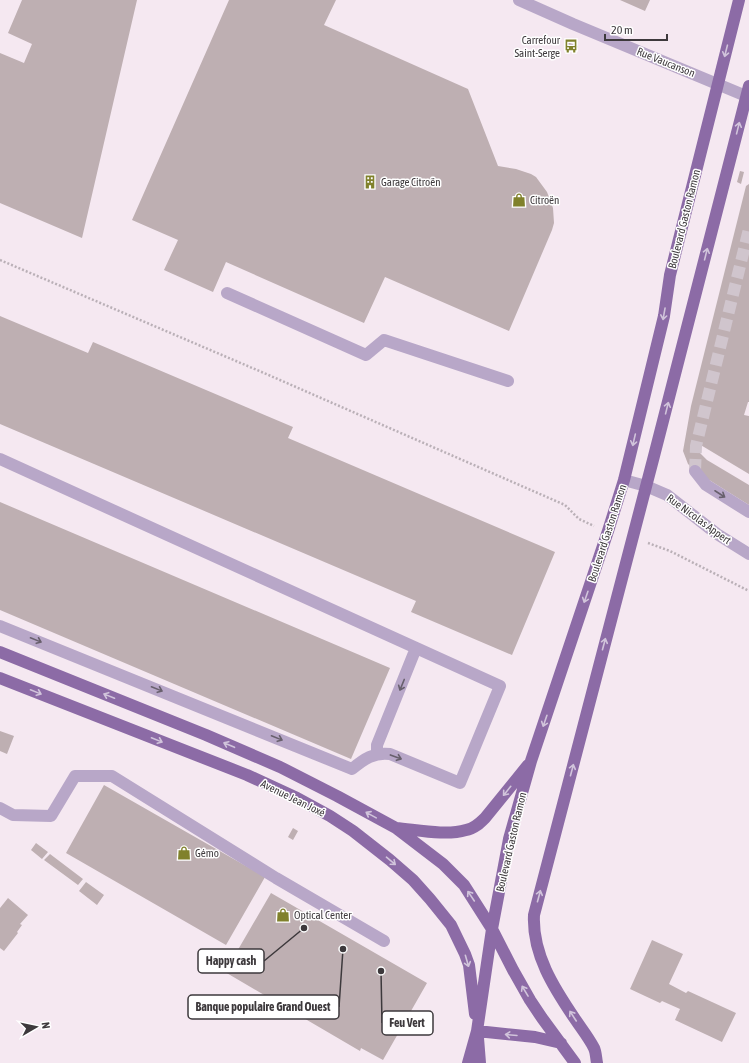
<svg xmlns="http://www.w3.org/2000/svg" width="749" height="1063" font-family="'Asap Condensed',sans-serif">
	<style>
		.building { fill: #beafb2 }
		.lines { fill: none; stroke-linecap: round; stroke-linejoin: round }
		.minor-tunnel { stroke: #d0c5cd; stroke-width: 12; stroke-dasharray: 12 6; stroke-linecap: butt }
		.path { stroke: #bab0b7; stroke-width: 2.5; stroke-dasharray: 2 2; stroke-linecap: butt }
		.minor { stroke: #b8a7c8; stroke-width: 12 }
		.major { stroke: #8c6ba6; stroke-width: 12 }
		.oneway { stroke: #d1c4db }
		.oneway2 { stroke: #68606d }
		.labels { text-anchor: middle; stroke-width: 3; stroke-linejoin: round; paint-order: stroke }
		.poi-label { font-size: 11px; fill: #3d393c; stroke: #fff; text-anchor: start }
		.street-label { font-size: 11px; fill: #3d393c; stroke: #fff }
		.leader { fill: none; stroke: #3d393c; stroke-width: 1.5 }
		.callout-dot { fill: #3d393c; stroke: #fff; stroke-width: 1.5 }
		.callout { fill: #fff; stroke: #3d393c; stroke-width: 1.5 }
		.callout-label { font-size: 12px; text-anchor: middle; font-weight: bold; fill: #3d393c }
	</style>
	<rect width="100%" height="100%" fill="#f5e8f1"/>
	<path class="building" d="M22,0H137L82,238L0,203V53L24,63L32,44L8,33Z
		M229,0H336L324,25L468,89L498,166L516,169L531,174L536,177L547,192L553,208L554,223L552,230L509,331L385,277L364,323L226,262L213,292L164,270L178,240L132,220Z
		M620,0H650L645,11Z
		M567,42L578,46L576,51L565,47Z
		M740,171L744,172L741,184L737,182Z
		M749,184V402H748L744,415L749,416V474L699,444L700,453L707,460L749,485V505L698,473L688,464L683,451L691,406L746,186Z
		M0,316L88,353L93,342L293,427L288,438L555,552L512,655L411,612L416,601L0,424Z
		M0,502L390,668L351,759L0,610Z
		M0,731L14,736L7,754L0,751Z
		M104,785L265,877L226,945L66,853Z
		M293,828L298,831L293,840L288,837Z
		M36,843L48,852L42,859L31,850Z
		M50,854L83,879L78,885L44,860Z
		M86,882L104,895L97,905L79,891Z
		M271,893L427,983L383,1060L361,1048L360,1051L225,972Z
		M8,898L28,915L20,924L22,925L17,932L18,933L4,951L0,948V908Z
		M652,940L683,954L669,984L686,993L688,991L736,1013L722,1042L675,1020L680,1009L662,1001L660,1003L630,989Z"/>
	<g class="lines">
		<path class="minor-tunnel" d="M695,471L696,446L749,229"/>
		<path class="path" d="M0,260L264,373L565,505L579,519L594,526
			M648,543L670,551L749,591"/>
		<path class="minor" d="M519,0L573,24L746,96
			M227,293L366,355L384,340L508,381
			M0,459L500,686L460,783L390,754C374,752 364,759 352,769L0,626
			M695,471L706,485L749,512
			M624,480L646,486L667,495L717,534L749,554
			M377,754V745L416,648
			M0,808L13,815L51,816L75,776H112L276,878L384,941"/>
		<path class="major" d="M0,652L206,735L280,767L337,796L396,828L443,864L464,885L492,929L513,970L530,1000L542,1018L575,1063
			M0,678L247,775L297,798L330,816L353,831L390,860L413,880L430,899L451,925L465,954L469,965L475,1014
			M396,828C418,830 446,836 466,830C474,829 480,823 485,818L528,765
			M477,1031L535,1037L561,1043
			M478,1038L480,1063
			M468,1063L477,1031L492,929L509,839L531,761L608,531L624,480L664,316L670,275L739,0
			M597,1063C596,1058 596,1052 594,1048C589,1038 581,1028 575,1019C554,988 532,954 534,915L654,456L749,86"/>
	</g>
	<defs><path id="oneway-shaft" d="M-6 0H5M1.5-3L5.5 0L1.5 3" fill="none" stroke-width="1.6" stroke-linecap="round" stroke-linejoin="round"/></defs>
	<g class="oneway">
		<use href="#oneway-shaft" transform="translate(726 51) rotate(104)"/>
		<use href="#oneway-shaft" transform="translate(738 128) rotate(-76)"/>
		<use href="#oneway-shaft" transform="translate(706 254) rotate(-76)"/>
		<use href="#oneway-shaft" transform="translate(664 314) rotate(100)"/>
		<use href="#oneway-shaft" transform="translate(667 408) rotate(-76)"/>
		<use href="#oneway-shaft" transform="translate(634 440) rotate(103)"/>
		<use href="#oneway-shaft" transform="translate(586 597) rotate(109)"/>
		<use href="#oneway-shaft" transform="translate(604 644) rotate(-75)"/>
		<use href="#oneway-shaft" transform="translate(36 692) rotate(22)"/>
		<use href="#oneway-shaft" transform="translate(109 696) rotate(-158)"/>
		<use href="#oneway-shaft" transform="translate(545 721) rotate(109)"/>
		<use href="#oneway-shaft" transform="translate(157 740) rotate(22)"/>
		<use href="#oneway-shaft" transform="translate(229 745) rotate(-157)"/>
		<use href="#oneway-shaft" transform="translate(572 770) rotate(-75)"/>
		<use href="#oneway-shaft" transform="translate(507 791) rotate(129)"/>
		<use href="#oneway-shaft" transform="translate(371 815) rotate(-151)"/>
		<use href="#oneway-shaft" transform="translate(391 861) rotate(40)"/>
		<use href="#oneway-shaft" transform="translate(471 896) rotate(-124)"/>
		<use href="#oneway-shaft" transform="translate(539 896) rotate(-75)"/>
		<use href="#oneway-shaft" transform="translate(467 961) rotate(74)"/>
		<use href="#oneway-shaft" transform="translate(525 991) rotate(-121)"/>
		<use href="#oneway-shaft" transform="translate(573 1016) rotate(-123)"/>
		<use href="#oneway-shaft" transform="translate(511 1035) rotate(-175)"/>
	</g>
	<g class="oneway2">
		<use href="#oneway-shaft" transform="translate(720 494) rotate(33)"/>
		<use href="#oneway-shaft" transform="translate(36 640) rotate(22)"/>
		<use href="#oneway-shaft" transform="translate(402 685) rotate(112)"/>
		<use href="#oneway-shaft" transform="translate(157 689) rotate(22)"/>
		<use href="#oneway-shaft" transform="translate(277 738) rotate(22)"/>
		<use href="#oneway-shaft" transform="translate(396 757) rotate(20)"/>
	</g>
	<defs>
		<g id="bus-bare" transform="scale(1.08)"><path d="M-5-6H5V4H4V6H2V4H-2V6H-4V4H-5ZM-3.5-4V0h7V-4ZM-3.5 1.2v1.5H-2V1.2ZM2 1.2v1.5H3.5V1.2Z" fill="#80812b" stroke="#fff" stroke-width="2.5" paint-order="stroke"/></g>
		<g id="building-bare" transform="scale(1.08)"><path d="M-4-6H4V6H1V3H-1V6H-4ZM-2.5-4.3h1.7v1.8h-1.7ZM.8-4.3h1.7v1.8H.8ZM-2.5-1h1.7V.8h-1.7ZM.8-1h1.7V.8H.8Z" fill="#80812b" stroke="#fff" stroke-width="2.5" paint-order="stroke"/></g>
		<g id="shop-bare" transform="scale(1.08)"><path d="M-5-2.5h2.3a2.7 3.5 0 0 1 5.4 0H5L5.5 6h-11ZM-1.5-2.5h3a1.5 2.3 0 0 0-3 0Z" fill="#80812b" stroke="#fff" stroke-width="2.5" paint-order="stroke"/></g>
	</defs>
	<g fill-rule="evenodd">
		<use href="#bus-bare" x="571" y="46"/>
		<use href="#building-bare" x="370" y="182"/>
		<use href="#shop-bare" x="519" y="200"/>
		<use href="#shop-bare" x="184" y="853"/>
		<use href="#shop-bare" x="283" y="915"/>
	</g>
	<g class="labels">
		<g class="poi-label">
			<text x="560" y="44" text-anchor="end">Carrefour<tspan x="560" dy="13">Saint-Serge</tspan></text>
			<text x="381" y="186">Garage Citroën</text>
			<text x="530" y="204">Citroën</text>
			<text x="195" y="857">Gémo</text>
			<text x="294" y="919">Optical Center</text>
		</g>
		<g class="street-label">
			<text transform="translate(666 62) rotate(22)" y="4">Rue Vaucanson</text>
			<text transform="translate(684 219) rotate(-76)" y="4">Boulevard Gaston Ramon</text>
			<text transform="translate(699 519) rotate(36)" y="4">Rue Nicolas Appert</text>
			<text transform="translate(607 533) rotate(-72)" y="4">Boulevard Gaston Ramon</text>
			<text transform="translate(293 798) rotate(26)" y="4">Avenue Jean Joxé</text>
			<text transform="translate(511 842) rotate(-77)" y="4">Boulevard Gaston Ramon</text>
		</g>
	</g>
	<path class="leader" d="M304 928L264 961M343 949L339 1007M381 971L382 1023"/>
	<g class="callout-dot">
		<circle cx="304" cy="928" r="4"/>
		<circle cx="343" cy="949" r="4"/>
		<circle cx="381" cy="971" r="4"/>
	</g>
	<g class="callout">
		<rect x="198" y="949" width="66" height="24" rx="4"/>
		<rect x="188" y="995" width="151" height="24" rx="4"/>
		<rect x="382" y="1011" width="51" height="24" rx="4"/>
	</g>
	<g class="callout-label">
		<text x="231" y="965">Happy cash</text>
		<text x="263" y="1011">Banque populaire Grand Ouest</text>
		<text x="407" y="1027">Feu Vert</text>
	</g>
	<g transform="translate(36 1027) rotate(81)" stroke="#ffffff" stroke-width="3" paint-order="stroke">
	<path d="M0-3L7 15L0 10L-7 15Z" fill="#3d393c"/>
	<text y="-6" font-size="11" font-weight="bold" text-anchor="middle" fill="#3d393c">N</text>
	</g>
	<path d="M605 34v6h62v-6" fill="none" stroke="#3d393c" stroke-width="2"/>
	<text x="611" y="34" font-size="12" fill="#3d393c" stroke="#ffffff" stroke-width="3" paint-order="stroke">20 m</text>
</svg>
